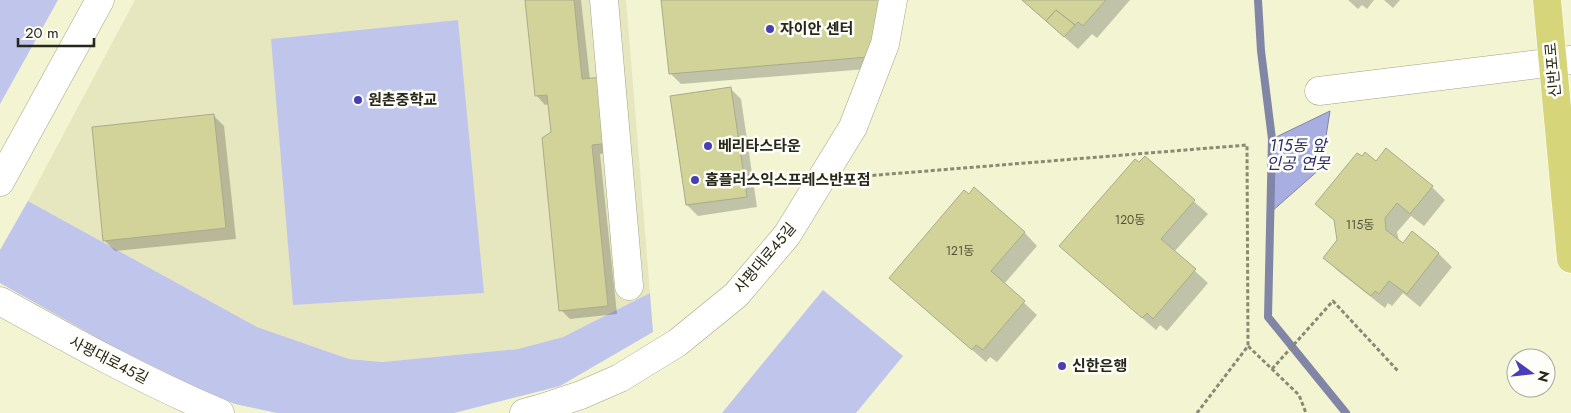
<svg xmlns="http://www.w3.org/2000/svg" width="1571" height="413" font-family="Jost,'Noto Sans KR',sans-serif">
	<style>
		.built { fill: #e6e7bf }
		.green { fill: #c0c5ec }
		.water { fill: #a8aee2; stroke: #8186a6 }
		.shadow { fill: #0003 }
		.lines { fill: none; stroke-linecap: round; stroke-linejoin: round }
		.stream { stroke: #8186a6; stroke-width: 8 }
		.building { fill: #d2d399; stroke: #aaab8b }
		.minor-casing { stroke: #a3a485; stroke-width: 29 }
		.major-casing { stroke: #fff; stroke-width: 29 }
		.path { stroke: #898a73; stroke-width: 3; stroke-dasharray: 4 2.5; stroke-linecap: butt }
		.minor { stroke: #fff; stroke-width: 28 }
		.major { stroke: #d6d579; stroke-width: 28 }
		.poi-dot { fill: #483fb6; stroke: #fefef8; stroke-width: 2 }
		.labels { text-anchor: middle; stroke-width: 5; stroke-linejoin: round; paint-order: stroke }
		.number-label { font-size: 12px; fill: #52523a }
		.poi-label { font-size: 15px; font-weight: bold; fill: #27271b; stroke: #fefef8; text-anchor: start }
		.street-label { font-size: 15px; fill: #27271b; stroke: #fefef8 }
		.water-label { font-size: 16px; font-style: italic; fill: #2b2a67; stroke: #fefef8 }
	</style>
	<rect width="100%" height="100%" fill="#f2f4d2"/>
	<path class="built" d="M135,0H626L650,293L563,337L518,349L382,362L349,359L257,327L28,201Z"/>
	<path class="green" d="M0,0H58L0,104Z
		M458,20L484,293L293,305L271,39Z
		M28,201L257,327L349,359L382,362L518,349L563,337L650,293L653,332L560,386L454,413H277L235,404L203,391L114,347L0,283V250Z
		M823,290L903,356L856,413H722Z"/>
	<path class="water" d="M1330,111L1321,168L1271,212L1272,139Z"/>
	<path class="shadow" d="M526,0H581L590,80L619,152L600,154L617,314L570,319L561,310L553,132L549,104L545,105L536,95Z
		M663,0H895L879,68L681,84L670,73Z
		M1022,0H1130L1097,38L1092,34L1078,49Z
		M1348,0H1374L1367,9L1362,5L1358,9Z
		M1384,0H1400L1393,8Z
		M730,88L741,99L757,207L698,216L687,205Z
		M214,116L224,126L236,239L115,251L104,240Z
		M1387,150L1432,187L1445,200L1424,226L1411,216L1397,232L1399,241L1403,245L1412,233L1439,254L1452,267L1420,307L1403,293L1392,306L1388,303L1385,308L1338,271L1325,258L1339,240L1336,222L1317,204L1376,163Z
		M1145,158L1208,214L1174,252L1208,283L1167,331L1160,325L1156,330L1074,259Z
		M1024,232L1037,246L1004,284L1037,315L997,362L990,357L986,362L890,278Z"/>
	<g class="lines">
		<path class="stream" d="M1258,0L1261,51L1272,139L1268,317L1346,413"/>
	</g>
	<path class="building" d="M525,0H574L582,79L603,77L610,143L592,145L608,306L559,311L542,138L551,132L547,95L535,96Z
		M661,0H883L868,57L669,74Z
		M1022,0H1106L1083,26L1078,22L1075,25L1056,10L1046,21Z
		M1056,10L1075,25L1064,37L1046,21Z
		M731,87L747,197L686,205L670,96Z
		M214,114L226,228L103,241L92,127Z
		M1386,148L1433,186L1410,214L1397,203L1385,218L1386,230L1403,243L1412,231L1439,253L1407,294L1389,281L1379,294L1375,291L1371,296L1323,258L1337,240L1334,220L1315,204L1357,153L1362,156L1365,152L1376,161Z
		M1145,156L1195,200L1161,239L1196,269L1153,319L1147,313L1142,318L1059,246L1135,159L1139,162Z
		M974,187L1025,232L991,271L1025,301L983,350L976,345L972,350L889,278L964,190L969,194Z"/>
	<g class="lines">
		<g class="minor-casing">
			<path id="minor" d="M604,0L629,286
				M1319,91L1571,60
				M0,182L100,0
				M0,301C72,341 144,381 220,413
				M524,413L542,408L581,395L620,378L677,343L736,295L787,235L853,127L885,44L893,0"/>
		</g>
		<g class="major-casing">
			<path id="major" d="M1547,0L1571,259"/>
		</g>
		<path class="path" d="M853,177L1247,145L1248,346
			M1272,369L1333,301L1398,371
			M1197,413L1248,346L1299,395L1306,413"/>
		<use href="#minor" class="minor"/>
		<use href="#major" class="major"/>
	</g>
	<g class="poi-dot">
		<circle cx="770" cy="29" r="5"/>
		<circle cx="358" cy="100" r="5"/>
		<circle cx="708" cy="146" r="5"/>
		<circle cx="695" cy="180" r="5"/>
		<circle cx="1062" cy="366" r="5"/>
	</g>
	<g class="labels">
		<g class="number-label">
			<text x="1130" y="224">120동</text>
			<text x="1360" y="229">115동</text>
			<text x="960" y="255">121동</text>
		</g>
		<g class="poi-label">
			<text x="780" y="34">자이안 센터</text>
			<text x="368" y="105">원촌중학교</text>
			<text x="718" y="151">베리타스타운</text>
			<text x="705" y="185">홈플러스익스프레스반포점</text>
			<text x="1072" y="371">신한은행</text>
		</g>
		<g class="street-label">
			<text transform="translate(1553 70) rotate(-95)" y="5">신반포로</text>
			<text transform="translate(765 258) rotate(-50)" y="5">사평대로45길</text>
			<text transform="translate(109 360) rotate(27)" y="5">사평대로45길</text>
		</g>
		<g class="water-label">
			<text x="1298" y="151">115동 앞<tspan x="1298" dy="18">인공 연못</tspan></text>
		</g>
	</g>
	<g transform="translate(1531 373) rotate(105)"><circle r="24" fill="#fefef8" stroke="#a8a8a0"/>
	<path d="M0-4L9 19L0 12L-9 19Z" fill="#483fb6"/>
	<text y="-8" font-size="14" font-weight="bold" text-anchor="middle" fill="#27271b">N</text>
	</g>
	<path d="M18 38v8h76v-8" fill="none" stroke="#27271b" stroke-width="2.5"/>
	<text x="25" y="38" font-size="15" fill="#27271b" stroke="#fefef8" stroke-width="4" paint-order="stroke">20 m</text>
</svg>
